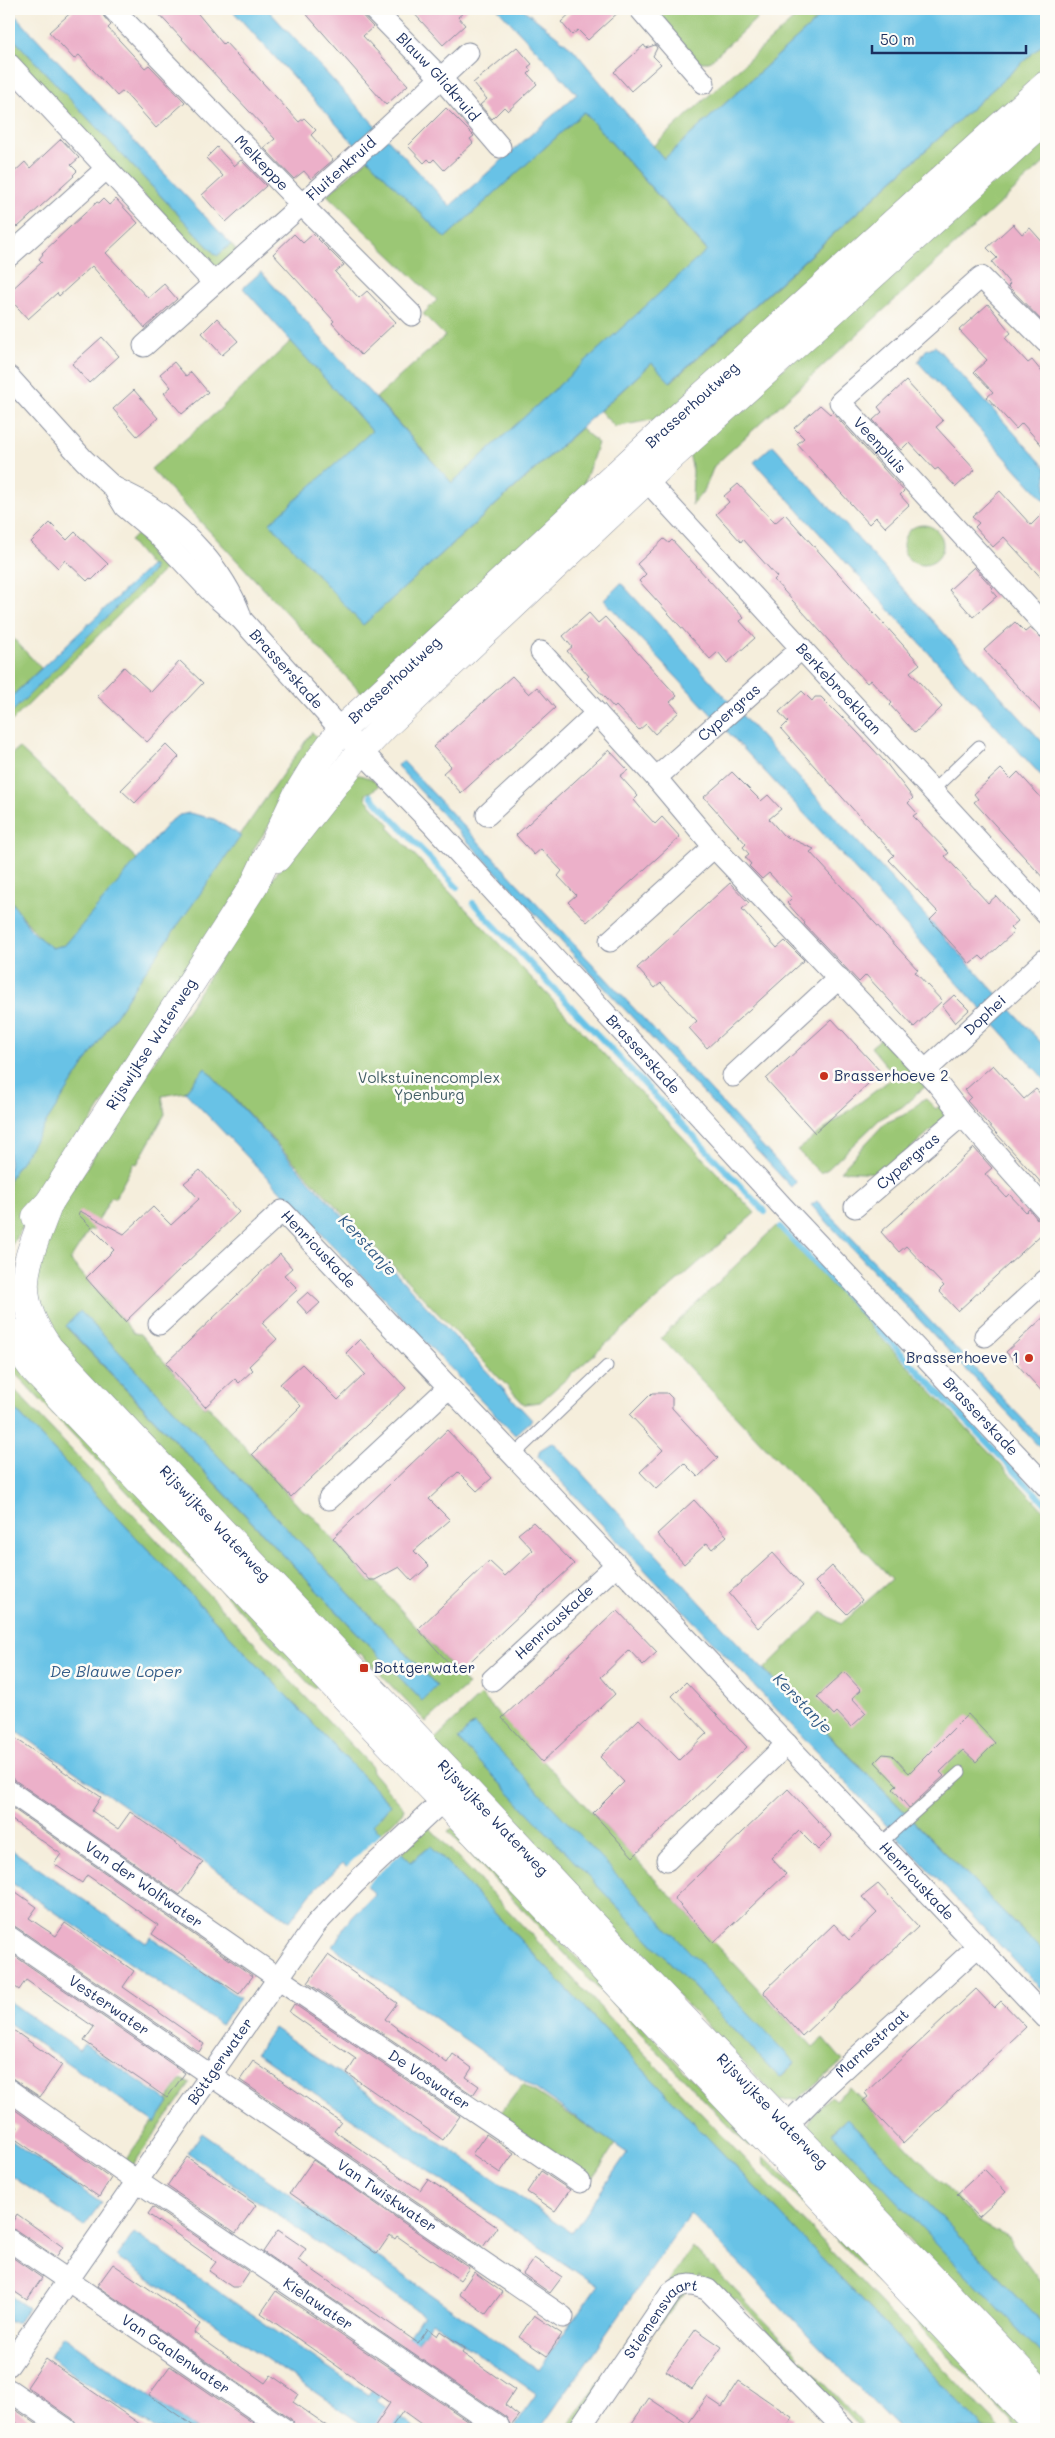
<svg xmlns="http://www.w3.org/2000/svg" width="1055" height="2438" font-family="Mali,sans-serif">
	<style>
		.green { fill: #9bc774; stroke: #5b7b69; fill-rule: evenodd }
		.water { fill: #68c2e6; stroke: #4278a2 }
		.pier { fill: #f5eedc }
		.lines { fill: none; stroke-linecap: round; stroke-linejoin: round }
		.stream { stroke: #68c2e6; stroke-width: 6 }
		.building { fill: #ecb0c9 }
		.lane-casing { stroke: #888e9d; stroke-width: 13 }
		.street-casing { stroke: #888e9d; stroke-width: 23 }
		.secondary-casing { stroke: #888e9d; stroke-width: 29 }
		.lane { stroke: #fff; stroke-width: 11 }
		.street { stroke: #fff; stroke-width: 21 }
		.secondary { stroke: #fff; stroke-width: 28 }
		.poi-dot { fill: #c8321e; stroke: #fdfcf7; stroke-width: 2 }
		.labels { text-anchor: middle; stroke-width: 5; stroke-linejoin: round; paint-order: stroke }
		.street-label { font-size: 15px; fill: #1b2f5e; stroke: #fdfcf7 }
		.poi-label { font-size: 15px; fill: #1b2f5e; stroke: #fdfcf7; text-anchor: start }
		.park-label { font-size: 15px; fill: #415d65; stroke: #fdfcf7 }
		.water-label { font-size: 16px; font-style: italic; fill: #325b87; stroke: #fdfcf7 }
	</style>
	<rect width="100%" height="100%" fill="#fdfcf7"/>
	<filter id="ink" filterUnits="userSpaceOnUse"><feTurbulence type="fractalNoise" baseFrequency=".02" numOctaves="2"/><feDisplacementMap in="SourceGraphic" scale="10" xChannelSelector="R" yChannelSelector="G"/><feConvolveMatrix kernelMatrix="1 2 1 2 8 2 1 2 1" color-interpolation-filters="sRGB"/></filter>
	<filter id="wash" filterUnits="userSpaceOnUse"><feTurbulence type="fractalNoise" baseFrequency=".0096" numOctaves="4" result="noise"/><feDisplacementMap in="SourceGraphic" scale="20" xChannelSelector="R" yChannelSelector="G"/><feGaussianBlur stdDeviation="1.12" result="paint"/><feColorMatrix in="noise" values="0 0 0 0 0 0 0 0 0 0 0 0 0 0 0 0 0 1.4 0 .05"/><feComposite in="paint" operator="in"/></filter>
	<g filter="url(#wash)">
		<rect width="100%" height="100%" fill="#f5eedc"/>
		<path class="green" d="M654,9H767L709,62H699Z
			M805,9H829L664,159L653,146Z
			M9,34L217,256L231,244L239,254L219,266L209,265L9,52Z
			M1046,41V76L660,427L651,420L615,427L600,411L652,363L671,382Z
			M584,112L707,251L452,483L376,398L445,336L423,314L437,300L327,195L368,159L445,238Z
			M1046,132V161L714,466L705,489L692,505L693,471L689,453Z
			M291,341L372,431L363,625L581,428L598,443L579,498L366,698L151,469L218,411Z
			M903 545a20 20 0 1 1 40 0a20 20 0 1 1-40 0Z
			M143,528L175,559L9,724V715L154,570L130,541Z
			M9,634L41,668L9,699Z
			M312,732L323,744L253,850V869L9,1249V1180L11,1176L139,980Z
			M19,748L138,860L65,945L51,948L43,943L9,898V756Z
			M360,775L372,779L379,786L371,792L367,793L365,798L390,825L388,827L755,1213L540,1402L524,1404L205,1068L185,1092L162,1096L165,1114L137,1164L134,1163L115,1198L111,1197L93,1231L90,1229L70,1260L134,1333L140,1334L204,1407L207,1405L301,1509L312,1515L371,1583L375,1581L468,1685L426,1722L360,1653L351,1660L53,1346L31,1287L56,1215L265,889L347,776ZM80,1311L437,1686L422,1701L66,1327Z
			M882,1038L927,1085L902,1107L880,1119L828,1169L820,1173L797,1150L895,1076L871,1047Z
			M925,1098L936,1109L940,1105L948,1115L883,1173L840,1171L885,1123L906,1114Z
			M776,1226L1046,1513V1955L764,1669L822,1612L841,1624L892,1579L661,1338Z
			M12,1358L323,1681L314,1689L9,1367V1360Z
			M9,1384L372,1767L373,1773L404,1808L402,1813L381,1833L373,1825L390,1805L9,1403Z
			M481,1695L813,2047L823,2038L843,2061L799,2099L780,2100L431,1743ZM473,1724L788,2071L780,2078L458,1739Z
			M428,1826L1001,2429H984L431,1846L411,1862L401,1853Z
			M453,1828L758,2148L748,2146L448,1831Z
			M182,2079L190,2084L133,2165L125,2161L152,2122L154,2123L169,2102L167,2100Z
			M523,2084L615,2144L591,2181L499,2115Z
			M850,2087L978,2221L1008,2238L1046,2290V2327L847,2118L832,2132L1046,2359V2391L808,2129C809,2114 820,2106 831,2096L835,2100Z
			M764,2156L1034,2429H1018L765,2164Z
			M693,2247L799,2356L795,2359L736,2298L731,2304L699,2276L572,2429H566Z
			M801,2359L862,2423L859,2426L798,2362Z"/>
		<path class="water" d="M9,9L231,244L217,256L9,34Z
			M231,9H267L450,206L577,94L498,9H523L573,49L664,159L829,9H1046V41L670,382L652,363L363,625L270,523L372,431L243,288L261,272L452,483L707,250L584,112L445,238L368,159Z
			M935,346L1046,468V502L918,362L926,350Z
			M773,445L1046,746V781L754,462Z
			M150,566H153V571L9,715V699Z
			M621,583L1046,1048V1081L814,824L604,600Z
			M403,761L796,1182L792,1188L397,766Z
			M189,813L214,819L241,836L139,980L9,1180V898L33,933L52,948L65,945L170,821L180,815Z
			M205,1068L532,1420L515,1435L185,1092Z
			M817,1201L1046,1444V1454L811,1205Z
			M80,1311L437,1686L422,1701L66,1326Z
			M9,1403L390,1805L373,1825L411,1862L431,1846L984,2429H899L690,2213L540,2429H512L537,2394L432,2322L410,2354L401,2348L423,2315L188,2153L202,2133L538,2370L597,2286L256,2053L274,2028L572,2233L627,2153L333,1947L345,1925L375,1894L343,1863L310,1894L290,1921L9,1726Z
			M553,1442L745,1651L1046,1955V1994L538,1457L540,1450Z
			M474,1724L795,2063L780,2078L458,1739Z
			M9,1848L146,1943L151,1937L240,1998L221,2025L9,1881Z
			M9,2001L79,2050L84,2043L169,2102L155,2123L9,2023Z
			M847,2118L1046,2327V2359L832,2133Z
			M12,2141L101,2203L84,2226L9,2174V2146Z
			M134,2233L368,2395L392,2363L400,2369L377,2401L416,2429H369L117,2257Z
			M9,2295L28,2308L18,2322H9Z
			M63,2336L197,2429H154L49,2357Z"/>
		<path class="pier" d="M383,1831L403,1851L364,1887L345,1868Z"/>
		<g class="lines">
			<path class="stream" d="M371,796L457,887
				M473,903L765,1212
				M780,1227L1046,1504"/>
		</g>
		<g id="blocks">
			<path class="building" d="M75,9H101L104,17L111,25L108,28L145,68L149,65L185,102L156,128L123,91L117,96L79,55L74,59L49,32Z
				M154,9H194L223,44L225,42L299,122L304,118L316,130L311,135L333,160L311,179L304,171L294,179L264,148L275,139Z
				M302,9H356L373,27L363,36L408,85L386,105Z
				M410,9H468L458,17L465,25L443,45Z
				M575,9H622L588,40L578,30L572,35L561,22Z
				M644,45L646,48L655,45L657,48L653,56L661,64L631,91L614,72Z
				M517,47L532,64L528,67L531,71L528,74L537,84L508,111L504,107L492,119L480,105L487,99L473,83Z
				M446,108L474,136L470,139L473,143L444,170L434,159L431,162L428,159L424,163L408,146Z
				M61,139L79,158L71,165L77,171L73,175L74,176L18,227L17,226L9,233V177L25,162L30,168Z
				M217,147L234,166L241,160L266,186L226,222L202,195L223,176L206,158Z
				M103,199L109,205L116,199L138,223L106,253L148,298L164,284L177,299L145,328L92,266L59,296L57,293L28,319L9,298V292L42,262L39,259L43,254L42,253L97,202L99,203Z
				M1013,224L1022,234L1030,228L1046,246V325L1008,286L1010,284L992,262L997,258L987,248Z
				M294,234L303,243L313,234L344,265L335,272L359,298L367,291L396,322L361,355L332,323L334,321L273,254Z
				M988,304L1011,333L1005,338L1028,363L1032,360L1046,377V450L1022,423L1016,429L987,397L993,392L974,372L987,360L959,330Z
				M217,318L238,341L222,355L202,333Z
				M102,337L119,356L89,383L72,364Z
				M174,362L186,376L191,372L208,392L182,414L164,393L171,387L160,374Z
				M906,381L943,421L936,427L975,470L956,487L938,468L935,470L909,442L901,450L873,420L882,412L878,407Z
				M134,390L158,418L137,436L113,409Z
				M820,405L830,414L832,412L904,491L900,495L909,505L885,527L876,517L869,524L797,444L804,438L794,428Z
				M738,484L775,523L785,514L920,664L910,672L942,707L915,733L890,705L892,703L871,680L867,683L774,580L777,577L743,539L741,542L716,514L729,502L724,496Z
				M1000,491L1031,525L1046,510V583L1004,537L993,547L975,527L979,523L972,517Z
				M50,523L67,540L75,532L108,564L92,580L90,578L87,581L65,560L58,568L31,542Z
				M664,539L669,543L672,540L733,606L744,618L740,621L755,638L727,663L718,652L710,659L639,581L646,574L637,564Z
				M974,567L993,588L991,589L997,596L973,617L949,590Z
				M589,613L598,623L605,617L677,696L670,702L679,712L655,734L646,724L639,730L616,706L614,708L587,678L589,676L567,651L572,647L563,636Z
				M1015,622L1025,632L1030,628L1046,641V717L984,650Z
				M180,661L203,683L147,742L97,696L124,667L151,692Z
				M512,676L529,694L537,687L555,708L461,793L443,773L451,766L433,747Z
				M802,691L812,701L815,697H821L842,718L843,717L886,763L913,798L908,803L917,813L913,816L949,853L945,856L988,903L996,896L1018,921L1010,928L1014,932L984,960L980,956L970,964L930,920L938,912L889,860L894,855L781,729L788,722L779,712Z
				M166,744L179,757L135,803L121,790Z
				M609,750L628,770L620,776L638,796L634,800L644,812L655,824L662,817L680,837L587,922L568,902L576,895L558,876L562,871L541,849L534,855L516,835Z
				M1001,769L1011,779L1018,772L1046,803V881L974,802L978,799L974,794Z
				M732,772L761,801L768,795L781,809L769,819L783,835L814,849L810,852L918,970L915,972L942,1001L914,1027L866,975L859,982L804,924L805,923L787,903L792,898L769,873L762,879L749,866L751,864L745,857L749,854L743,847L746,844L704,797Z
				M730,883L749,903L742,909L777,948L785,941L804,960L707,1048L689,1028L697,1021L661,983L655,988L637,968Z
				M954,995L969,1010L955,1023L942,1006Z
				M832,1019L881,1072L815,1133L766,1079Z
				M993,1065L1024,1099L1036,1089L1046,1100V1188L967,1101L971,1097L965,1090Z
				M974,1148L992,1168L985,1174L1006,1197L1009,1194L1026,1212L1029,1209L1037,1219L1046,1222V1230L958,1311L939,1291L944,1286L906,1246L899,1252L881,1232Z
				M200,1170L239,1212L125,1322L86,1278L114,1250L78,1214L80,1211L124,1234L153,1207L171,1225L199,1199L184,1183Z
				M280,1254L292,1268L284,1275L298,1289L262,1323L277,1339L249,1366L253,1370L239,1383L235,1379L205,1407L166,1363Z
				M308,1292L320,1303L308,1314L297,1302Z
				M1046,1315V1396L1006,1352Z
				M360,1339L406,1388L291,1497L252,1454L301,1406L280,1384L302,1364L338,1400L365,1374L346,1353Z
				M652,1393H667L672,1398V1408L718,1458L698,1477L684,1463L656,1489L640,1472L663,1450L630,1415Z
				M447,1430L492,1478L477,1491L458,1472L429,1499L450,1520L414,1551L429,1566L412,1581L399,1567L375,1580H369L333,1538Z
				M694,1500L727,1536L712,1549L707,1543L684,1564L657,1534Z
				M533,1522L574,1564L458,1673L418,1629L489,1561L505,1576L533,1550L518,1534Z
				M773,1553L803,1586L758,1628L729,1593Z
				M832,1566L862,1600L847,1614L815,1582Z
				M617,1610L657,1652L643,1665L629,1650L601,1677L615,1694L542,1762L502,1718Z
				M844,1672L861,1690L852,1698L866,1713L851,1727L837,1712L834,1715L817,1697Z
				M686,1682L747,1747L633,1857L593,1813L624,1782L600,1757L639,1719L679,1760L707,1733L672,1696Z
				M968,1714L995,1743L976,1762L963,1750L940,1772L944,1776L909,1808L893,1789L897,1785L875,1762L883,1754L892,1755L909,1773Z
				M9,1734L101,1797L92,1811L118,1829L130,1812L203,1862L180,1895L9,1776Z
				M788,1789L832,1836L818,1850L799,1831L771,1858L786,1874L713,1943L674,1898Z
				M12,1808L253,1976L239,1994L152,1934L158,1925L87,1875L82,1883L54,1864L61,1854L9,1818Z
				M878,1884L918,1927L802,2036L764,1993L765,1990L834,1924L849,1940L877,1913L862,1897Z
				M9,1887L37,1907L29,1918L42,1927L56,1936L65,1923L134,1971L123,1987L204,2044L199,2052L16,1927L9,1925Z
				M9,1952L185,2073L167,2098L84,2041L94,2027L26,1980L19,1990L9,1982Z
				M328,1955L397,2003L385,2019L398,2029L447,2063L453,2054L472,2068L466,2077L479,2086L473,2095L308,1983Z
				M976,1989L994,2008L1001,2001L1026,2027L903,2143L863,2101L868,2097L865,2093Z
				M294,2004L460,2116L443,2140L347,2073L356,2059L289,2012Z
				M9,2027L62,2065L40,2097L9,2076Z
				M253,2061L341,2122L334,2131L420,2190L428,2179L497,2227L483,2247L240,2080Z
				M11,2107L111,2178L99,2197L11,2136L18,2127L9,2121V2110Z
				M486,2134L514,2153L500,2173L472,2154Z
				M187,2157L256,2205L236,2233L167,2186Z
				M313,2160L469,2268L460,2280L397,2236L395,2239L390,2235L377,2254L290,2193Z
				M984,2169L1006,2192L979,2217L957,2194Z
				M541,2171L570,2190L555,2211L527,2192Z
				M153,2207L249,2272L239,2287H232L209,2271L216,2262L148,2214Z
				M17,2214L63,2247L56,2257L16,2230L9,2228Z
				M278,2230L306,2249L298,2260L418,2343L428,2329L437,2336L440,2331L465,2348L462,2353L515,2390L505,2405L519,2416L511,2426L506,2417L263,2252Z
				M9,2255L42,2278L27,2300L9,2288Z
				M534,2258L562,2277L550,2293L523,2274Z
				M113,2264L200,2324L194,2333L265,2383L271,2375L298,2394L293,2402L332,2429H296L291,2419L97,2286Z
				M474,2272L502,2292L486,2314L459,2294Z
				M276,2291L480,2429H428L403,2411L390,2429H373L390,2403L261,2313Z
				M534,2315L562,2334L547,2356L519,2337Z
				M696,2329L722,2347L692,2389L666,2371Z
				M46,2359L60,2369L147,2429H78L73,2419L27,2387Z
				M170,2366L262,2429H198L149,2395Z
				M739,2381L793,2418L786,2429H628L649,2398L688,2424L707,2397L722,2407Z
				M13,2408L44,2429H25L9,2418Z"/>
		</g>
	</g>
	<g filter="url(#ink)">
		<use href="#blocks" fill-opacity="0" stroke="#888e9d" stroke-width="1"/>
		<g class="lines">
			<g class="lane-casing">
				<path id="lane" d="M933,790L979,746
					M514,1455L607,1366
					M881,1843L960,1772"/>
			</g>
			<g class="street-casing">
				<g id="street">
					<path id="s1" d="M113,9L302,205L412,315"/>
					<path id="s2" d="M373,9L440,77L500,147"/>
					<path d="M640,9L704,83"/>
					<path d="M9,64L214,283"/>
					<path d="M9,256L107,168"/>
					<path id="s3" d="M1046,342L981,277L840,402L1046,627"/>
					<path id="s4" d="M144,346L386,129L468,53"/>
					<path id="s5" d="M9,377L84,460L113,487L125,507L156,533L216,597L242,620L341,730L432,824L782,1206L1046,1486"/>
					<path id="s6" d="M636,469L1046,914"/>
					<path d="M115,488C125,493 136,498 146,504C185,528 224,571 240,614"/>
					<path d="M541,652L656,778L714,847L936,1082L962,1115L1046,1210"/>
					<path id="s7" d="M656,778L802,648"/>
					<path d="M487,815L597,713"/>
					<path d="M610,941L714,847"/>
					<path id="s8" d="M925,1071L1046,959"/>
					<path d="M733,1076L839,978"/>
					<path id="s9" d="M855,1207L962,1115"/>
					<path id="s10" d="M159,1324L282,1211L1046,2018"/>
					<path d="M985,1336L1046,1280"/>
					<path d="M329,1499L449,1387"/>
					<path id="s11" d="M492,1680L617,1564"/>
					<path id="s12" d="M9,1791L278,1978L580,2182"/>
					<path d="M667,1860L787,1744"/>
					<path id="s13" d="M9,1937L563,2317"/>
					<path id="s14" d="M9,2090L137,2181L499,2427"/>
					<path id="s15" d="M775,2137L828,2084L978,1946"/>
					<path id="s16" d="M9,2240L284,2429"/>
					<path id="s17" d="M9,2365L316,1924L355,1883L454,1790"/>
					<path d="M9,2390L66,2429"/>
					<path id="s18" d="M579,2429L671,2293C684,2282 693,2284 708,2290L844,2429"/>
				</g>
			</g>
			<g class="secondary-casing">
				<g id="secondary">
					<path d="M277,858L361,751L384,727L672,456L1046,119"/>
					<path id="s19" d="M49,1203C27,1262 8,1292 49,1348L594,1925L1046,2397"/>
					<path id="s20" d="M36,1217L49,1203L254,885L297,795L314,767L341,730L657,437L1046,85"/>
					<path d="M9,1331L20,1351L34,1370L1041,2429"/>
				</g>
			</g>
			<use href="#lane" class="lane"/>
			<use href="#street" class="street"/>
			<use href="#secondary" class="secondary"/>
		</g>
	</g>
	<g class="poi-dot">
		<circle cx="824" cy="1076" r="5"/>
		<circle cx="1029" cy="1358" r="5"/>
		<rect x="359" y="1663" width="10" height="10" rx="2.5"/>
	</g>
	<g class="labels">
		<g class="street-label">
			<text dy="5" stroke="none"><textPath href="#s2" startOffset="94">Blauw Glidkruid</textPath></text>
			<text dy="5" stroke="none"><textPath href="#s1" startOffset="214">Melkeppe</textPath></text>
			<text dy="5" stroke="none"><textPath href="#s4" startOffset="265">Fluitenkruid</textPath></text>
			<text dy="5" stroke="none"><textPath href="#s20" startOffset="1054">Brasserhoutweg</textPath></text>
			<text dy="5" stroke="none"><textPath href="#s3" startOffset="339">Veenpluis</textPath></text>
			<text dy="5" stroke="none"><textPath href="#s5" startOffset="404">Brasserskade</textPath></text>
			<text dy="5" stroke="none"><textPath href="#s20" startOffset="649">Brasserhoutweg</textPath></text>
			<text dy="5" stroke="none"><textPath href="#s6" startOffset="299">Berkebroeklaan</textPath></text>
			<text dy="5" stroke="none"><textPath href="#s7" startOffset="98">Cypergras</textPath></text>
			<text dy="5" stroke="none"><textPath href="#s8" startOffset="82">Dophei</textPath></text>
			<text dy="5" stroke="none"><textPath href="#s20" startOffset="208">Rijswijkse Waterweg</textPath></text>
			<text dy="5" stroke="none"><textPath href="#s5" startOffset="929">Brasserskade</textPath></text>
			<text dy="5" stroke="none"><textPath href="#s9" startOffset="70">Cypergras</textPath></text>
			<text dy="5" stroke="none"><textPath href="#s10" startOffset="220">Henricuskade</textPath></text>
			<text dy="5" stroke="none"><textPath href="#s5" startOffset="1424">Brasserskade</textPath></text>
			<text dy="5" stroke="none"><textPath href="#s19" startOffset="396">Rijswijkse Waterweg</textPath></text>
			<text dy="5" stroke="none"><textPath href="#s11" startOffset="85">Henricuskade</textPath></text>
			<text dy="5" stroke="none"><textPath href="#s19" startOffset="801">Rijswijkse Waterweg</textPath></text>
			<text dy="5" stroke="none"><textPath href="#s10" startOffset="1090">Henricuskade</textPath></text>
			<text dy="5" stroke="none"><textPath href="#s12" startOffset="164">Van der Wolfwater</textPath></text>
			<text dy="5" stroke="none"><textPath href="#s13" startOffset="121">Vesterwater</textPath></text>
			<text dy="5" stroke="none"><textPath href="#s15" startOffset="135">Marnestraat</textPath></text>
			<text dy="5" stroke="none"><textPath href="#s17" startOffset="370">Böttgerwater</textPath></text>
			<text dy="5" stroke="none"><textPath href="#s12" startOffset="510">De Voswater</textPath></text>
			<text dy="5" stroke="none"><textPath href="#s19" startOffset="1206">Rijswijkse Waterweg</textPath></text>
			<text dy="5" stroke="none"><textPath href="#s13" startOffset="458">Van Twiskwater</textPath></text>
			<text dy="5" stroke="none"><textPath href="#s14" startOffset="376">Kielawater</textPath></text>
			<text dy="5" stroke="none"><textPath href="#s18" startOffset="140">Stiemensvaart</textPath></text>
			<text dy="5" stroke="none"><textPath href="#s16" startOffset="202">Van Gaalenwater</textPath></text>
		</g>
		<g class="poi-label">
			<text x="834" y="1081">Brasserhoeve 2</text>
			<text x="1019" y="1363" text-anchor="end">Brasserhoeve 1</text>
			<text x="374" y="1673">Bottgerwater</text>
		</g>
		<g class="park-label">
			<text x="429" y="1083">Volkstuinencomplex<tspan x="429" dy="17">Ypenburg</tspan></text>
		</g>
		<g class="water-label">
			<text transform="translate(368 1245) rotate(47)" y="6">Kerstanje</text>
			<text x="116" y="1677">De Blauwe Loper</text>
			<text transform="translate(803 1703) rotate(46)" y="6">Kerstanje</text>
		</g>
	</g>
	<rect width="1055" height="2438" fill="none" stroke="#fdfcf7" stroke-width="30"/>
	<path d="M872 45v8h154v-8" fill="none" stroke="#1b2f5e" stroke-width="2.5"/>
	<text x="880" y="45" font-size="15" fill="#1b2f5e" stroke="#fdfcf7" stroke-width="4" paint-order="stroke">50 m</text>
</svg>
